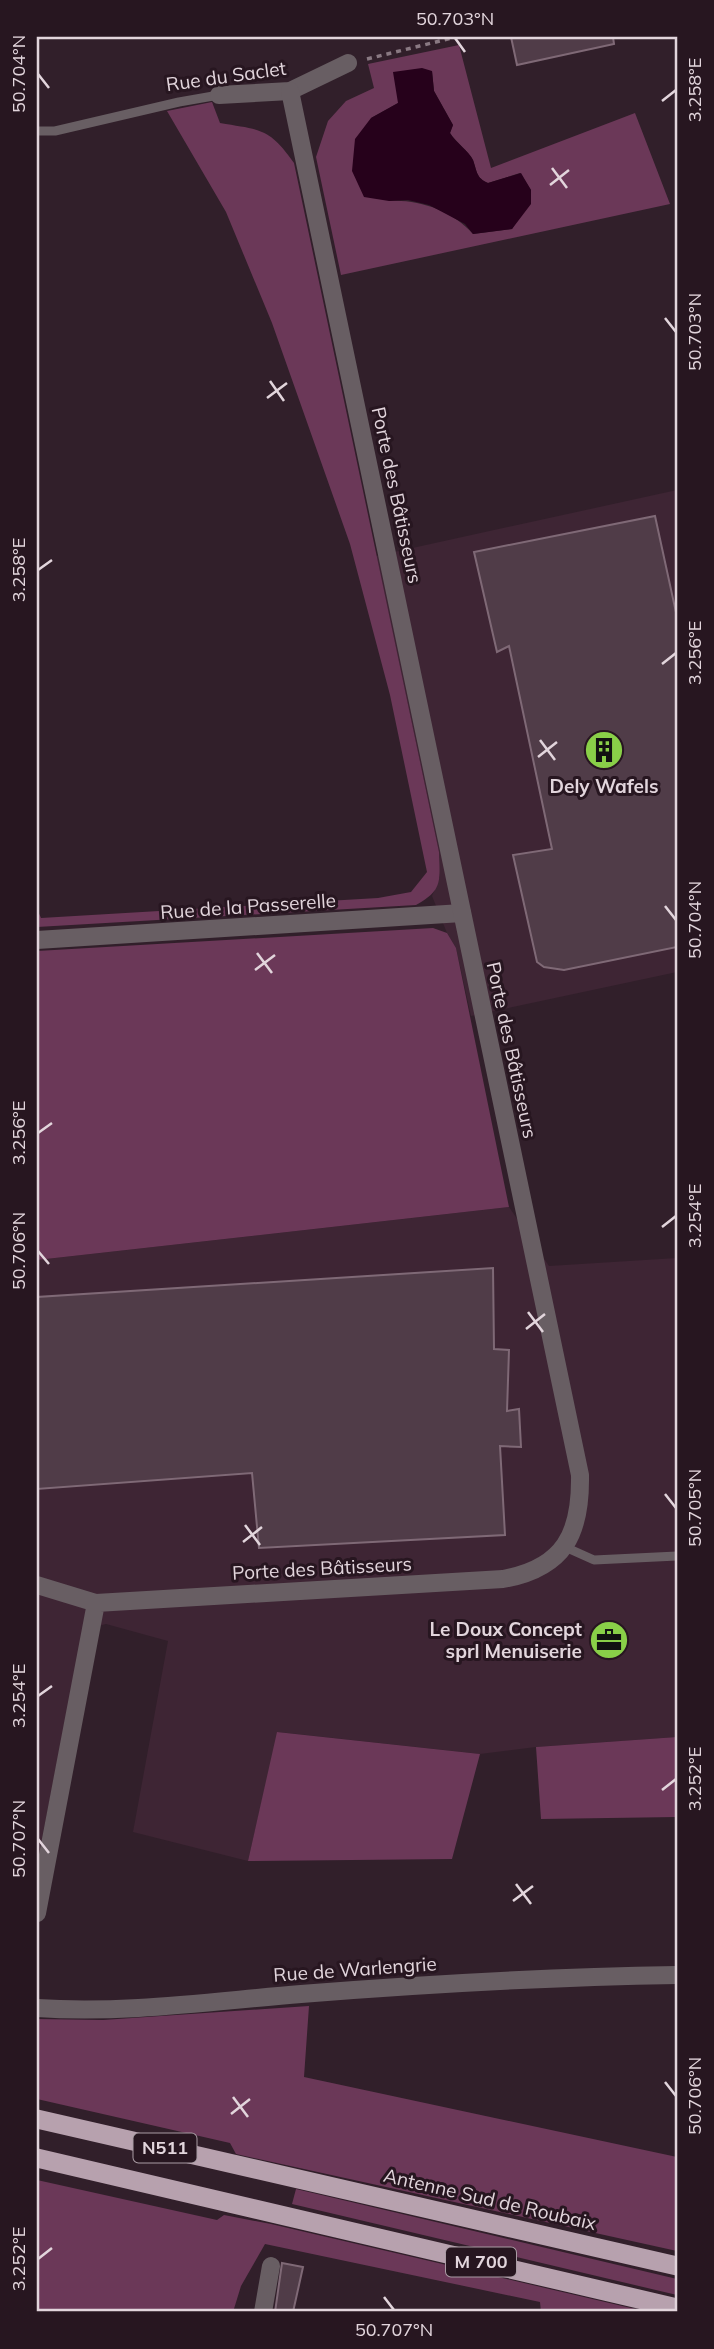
<svg xmlns="http://www.w3.org/2000/svg" width="714" height="2349" font-family="Mulish,sans-serif">
	<style>
		.built { fill: #3e2534 }
		.green { fill: #6b3858; fill-rule: evenodd }
		.water { fill: #26011b }
		.building { fill: #503c48; stroke: #7f6976; stroke-width: 2 }
		.lines { fill: none; stroke-linecap: round; stroke-linejoin: round }
		.path { stroke: #897982; stroke-width: 3.5; stroke-dasharray: 5 5; stroke-linecap: butt }
		.service { stroke: #685e63; stroke-width: 9 }
		.minor { stroke: #685e63; stroke-width: 18 }
		.tertiary { stroke: #685e63; stroke-width: 18 }
		.trunk { stroke: #b7a1ae; stroke-width: 19 }
		.ticks { fill: none; stroke: #e2d5dc; stroke-width: 2.5 }
		.labels { text-anchor: middle; stroke-width: 6; stroke-linejoin: round; paint-order: stroke }
		.shield { fill: #271620; stroke: #aa9ca4; stroke-width: 2 }
		.shield-label { font-size: 18px; font-weight: bold; fill: #e2d5dc }
		.street-label { font-size: 19px; fill: #e2d5dc; stroke: #271620 }
		.poi-label { font-size: 19px; font-weight: bold; fill: #e2d5dc; stroke: #271620 }
		.neatline { fill: none; stroke: #e2d5dc; stroke-width: 2.5 }
		.ticks-label { font-size: 18px; text-anchor: middle; fill: #e2d5dc }
	</style>
	<rect width="100%" height="100%" fill="#311f2a"/>
	<path class="built" d="M677,490V972L471,1016L456,948L447,933L432,896L440,877L439,852L376,556Z
		M509,1207L549,1266L677,1258V1737L536,1747L480,1754L278,1732L248,1861L133,1832L168,1641L106,1624L83,1630L37,1864V1260Z"/>
	<path class="green" d="M459,45L491,168L635,113L670,204L341,275L316,157L328,121L346,101L374,88L368,64ZM432,71L434,91L453,125L450,133C456,142 469,152 473,160C477,171 476,178 488,183L520,173L531,190L520,216L512,229L473,234C453,211 419,199 389,201L371,118L398,103Z
		M212,102L220,123C260,130 269,127 294,163L439,852C440,881 443,890 416,905L37,927V909L41,918L378,898L411,892L427,872L390,695L350,544L272,323L226,212L167,111Z
		M433,928L447,933L456,948L509,1207L37,1260V951Z
		M277,1732L480,1754L452,1859L248,1861Z
		M677,1737V1817L541,1819L536,1747Z
		M309,2006L304,2077L677,2157V2251L236,2154L230,2143L37,2099V2019L103,2020Z
		M37,2180L217,2220L224,2215L271,2224L648,2312H541L540,2302L265,2244L241,2286L233,2312H37Z
		M296,2189L677,2279V2295L292,2204Z"/>
	<path class="water" d="M422,68L432,71L434,91L453,125L450,133C456,143 469,151 473,160C477,171 476,178 488,183L521,173L531,190V204L512,229L473,234L465,224L429,205L408,200L389,201L364,197L352,171L355,139L371,118L398,103L393,72Z"/>
	<path class="building" d="M511,37H613L614,44L517,65Z
		M655,516L677,617V947L564,970L544,967L537,962L513,855L552,849L509,646L497,652L474,552Z
		M493,1268L494,1349L509,1350L507,1411L519,1409L521,1447L500,1446L505,1535L259,1548L252,1473L37,1489V1297Z
		M282,2263L303,2267L293,2312H275Z"/>
	<g class="lines">
		<path class="path" d="M367,59L456,37"/>
		<path class="service" d="M37,131H55L179,102L219,95
			M565,1547L594,1560L677,1556"/>
		<path class="minor" d="M219,95L290,91L348,63
			M37,940L462,913
			M263,2312L271,2266"/>
		<path class="tertiary" d="M37,1585L96,1603L503,1579C565,1568 581,1533 580,1475L290,91
			M37,1913L96,1603
			M37,2008C125,2014 214,2001 301,1994C427,1984 551,1977 677,1975"/>
		<path class="trunk" d="M37,2119L677,2266
			M37,2158L677,2308"/>
	</g>
	<path class="ticks" d="M455,38L465,52M38,74L49,88M662,101L676,90M552,168L567,188M550,185L569,170M665,318L676,332M270,381L284,401M267,398L287,383M38,570L52,560M662,664L676,653M540,740L555,760M538,757L557,742M665,906L676,920M257,953L272,973M255,970L275,955M38,1133L52,1123M662,1227L676,1216M38,1251L49,1264M528,1312L543,1332M526,1329L545,1314M665,1494L676,1508M245,1525L260,1545M243,1542L262,1527M38,1696L52,1686M662,1790L676,1779M38,1839L49,1853M516,1884L531,1904M513,1901L533,1886M665,2082L676,2096M233,2097L248,2117M231,2114L250,2099M38,2259L52,2248M384,2297L394,2310"/>
	<defs>
		<g id="building-disc" transform="scale(2.0125)"><circle r="9.5" fill="#89cf48" stroke="#271620"/><path d="M-4-6H4V6H1V3H-1V6H-4ZM-2.5-4.3h1.7v1.8h-1.7ZM.8-4.3h1.7v1.8H.8ZM-2.5-1h1.7V.8h-1.7ZM.8-1h1.7V.8H.8Z" fill="#111"/></g>
		<g id="office-disc" transform="scale(2.0125)"><circle r="9.5" fill="#89cf48" stroke="#271620"/><path d="M-6-3h4V-5.5h4V-3h4V5H-6ZM-1-4.5V-3h2v-1.5ZM-6 0V1H6V0Z" fill="#111"/></g>
	</defs>
	<g fill-rule="evenodd">
		<use href="#building-disc" x="604" y="750"/>
		<use href="#office-disc" x="609" y="1640"/>
	</g>
	<g class="labels">
		<g class="shield">
			<rect x="133.5" y="2133.5" width="63" height="29" rx="5"/>
			<rect x="446" y="2247.5" width="70" height="29" rx="5"/>
		</g>
		<g class="shield-label">
			<text x="165" y="2154">N511</text>
			<text x="481" y="2268">M 700</text>
		</g>
		<g class="street-label">
			<text transform="translate(226 76) rotate(-8)" y="7">Rue du Saclet</text>
			<text transform="translate(397 495) rotate(78)" y="7">Porte des Bâtisseurs</text>
			<text transform="translate(248 906) rotate(-4)" y="7">Rue de la Passerelle</text>
			<text transform="translate(512 1050) rotate(78)" y="7">Porte des Bâtisseurs</text>
			<text transform="translate(322 1568) rotate(-3)" y="7">Porte des Bâtisseurs</text>
			<text transform="translate(355 1969) rotate(-4)" y="7">Rue de Warlengrie</text>
			<text transform="translate(490 2199) rotate(13)" y="7">Antenne Sud de Roubaix</text>
		</g>
		<g class="poi-label">
			<text x="604" y="793">Dely Wafels</text>
			<text x="582" y="1636" text-anchor="end">Le Doux Concept<tspan x="582" dy="22">sprl Menuiserie</tspan></text>
		</g>
	</g>
	<rect width="714" height="2349" fill="none" stroke="#271620" stroke-width="77"/>
	<rect x="38" y="38" width="638" height="2272" class="neatline"/>
	<g class="ticks-label">
		<text x="455" y="25">50.703°N</text>
		<text transform="translate(19 74) rotate(-90)" y="6">50.704°N</text>
		<text transform="translate(695 90) rotate(-90)" y="6">3.258°E</text>
		<text transform="translate(695 332) rotate(-90)" y="6">50.703°N</text>
		<text transform="translate(19 570) rotate(-90)" y="6">3.258°E</text>
		<text transform="translate(695 653) rotate(-90)" y="6">3.256°E</text>
		<text transform="translate(695 920) rotate(-90)" y="6">50.704°N</text>
		<text transform="translate(19 1133) rotate(-90)" y="6">3.256°E</text>
		<text transform="translate(695 1216) rotate(-90)" y="6">3.254°E</text>
		<text transform="translate(19 1251) rotate(-90)" y="6">50.706°N</text>
		<text transform="translate(695 1508) rotate(-90)" y="6">50.705°N</text>
		<text transform="translate(19 1696) rotate(-90)" y="6">3.254°E</text>
		<text transform="translate(695 1779) rotate(-90)" y="6">3.252°E</text>
		<text transform="translate(19 1839) rotate(-90)" y="6">50.707°N</text>
		<text transform="translate(695 2096) rotate(-90)" y="6">50.706°N</text>
		<text transform="translate(19 2259) rotate(-90)" y="6">3.252°E</text>
		<text x="394" y="2336">50.707°N</text>
	</g>
</svg>
